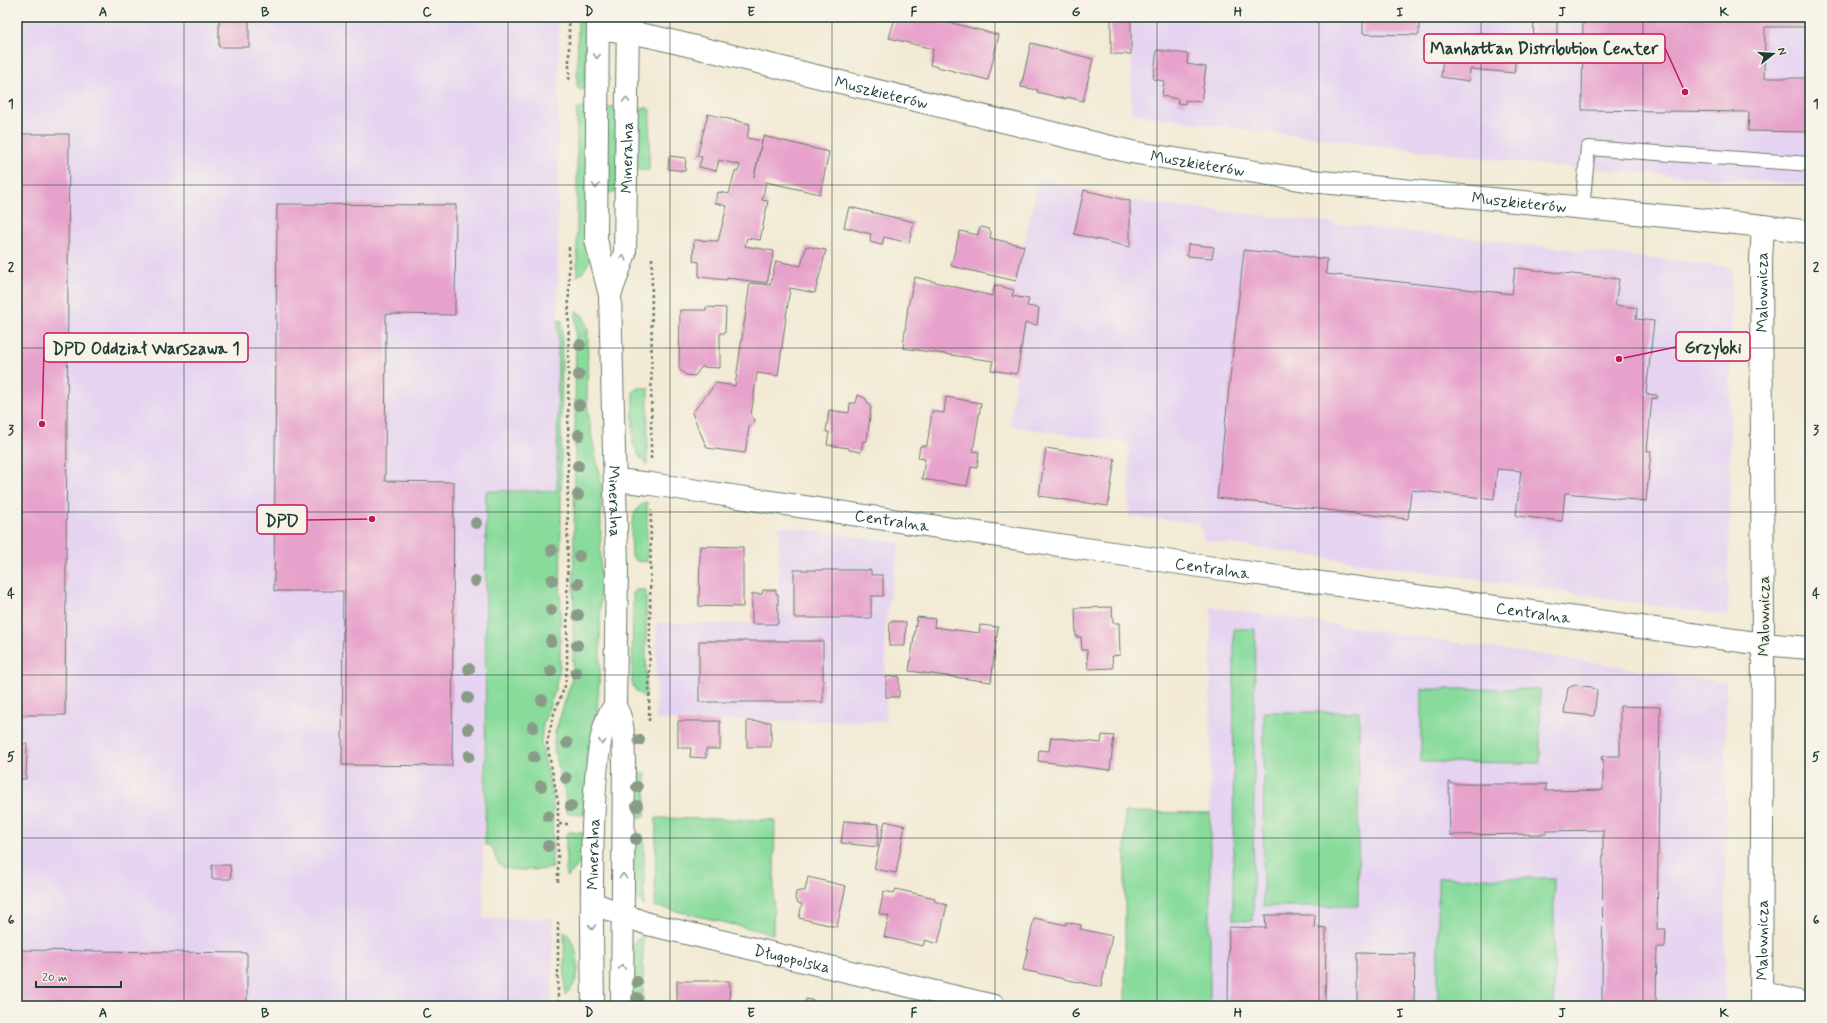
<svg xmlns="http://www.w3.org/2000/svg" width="1827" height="1023" font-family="Mynerve,sans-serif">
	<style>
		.built { fill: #e5d3f1 }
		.green { fill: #89db9c; stroke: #548c68 }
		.building { fill: #e7a2cc }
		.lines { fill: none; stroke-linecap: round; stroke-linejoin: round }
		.lane-casing { stroke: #697a6c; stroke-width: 16 }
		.street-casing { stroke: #697a6c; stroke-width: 24 }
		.path { stroke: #697a6c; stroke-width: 2.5; stroke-dasharray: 3 3; stroke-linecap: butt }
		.lane { stroke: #fff; stroke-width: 14 }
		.street { stroke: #fff; stroke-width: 22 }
		.tree { fill: #8a9c88 }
		.oneway { stroke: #8f9e9a }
		.grid { fill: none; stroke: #1f3d34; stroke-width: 1; stroke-opacity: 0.55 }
		.labels { text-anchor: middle; stroke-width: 3.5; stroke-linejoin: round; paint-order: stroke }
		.street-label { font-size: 16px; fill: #1f3d34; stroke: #f7f3e8 }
		.leader { fill: none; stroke: #c2185b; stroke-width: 1.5 }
		.callout-dot { fill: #c2185b; stroke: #f7f3e8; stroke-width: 1.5 }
		.callout { fill: #f7f3e8; stroke: #c2185b; stroke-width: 1.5 }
		.callout-label { font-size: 17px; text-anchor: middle; font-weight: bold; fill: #1f3d34 }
		.neatline { fill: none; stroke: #1f3d34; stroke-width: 1.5 }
		.grid-label { font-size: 13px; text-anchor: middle; font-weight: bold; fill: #1f3d34 }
	</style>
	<rect width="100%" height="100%" fill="#f7f3e8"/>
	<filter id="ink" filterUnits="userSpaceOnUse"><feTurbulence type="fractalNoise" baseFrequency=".025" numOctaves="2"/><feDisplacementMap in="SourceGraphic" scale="8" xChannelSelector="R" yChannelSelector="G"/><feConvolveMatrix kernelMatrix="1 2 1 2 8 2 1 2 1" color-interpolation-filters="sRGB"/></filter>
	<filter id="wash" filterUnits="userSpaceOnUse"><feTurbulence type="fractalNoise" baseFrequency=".012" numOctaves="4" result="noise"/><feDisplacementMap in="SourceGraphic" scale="16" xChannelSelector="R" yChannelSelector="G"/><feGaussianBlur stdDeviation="0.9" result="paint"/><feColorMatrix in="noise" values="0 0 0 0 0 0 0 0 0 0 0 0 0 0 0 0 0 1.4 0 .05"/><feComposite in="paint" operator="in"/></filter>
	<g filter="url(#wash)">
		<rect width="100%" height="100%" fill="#f2ead4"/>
		<path class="built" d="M17,17H559L557,492H486L483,919L553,918L552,1006H17Z
			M1132,17H1810V185L1560,167L1217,126L1131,113Z
			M1039,179L1131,201L1732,267L1728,616L1204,540L1199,523L1129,516V443L1009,426L1025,323L1007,321Z
			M779,526L900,543L885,624L886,721L656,720L657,623L778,624Z
			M1211,607L1726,682L1725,1006H1210Z"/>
		<path class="green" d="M578,17H586V89L580,90L577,87Z
			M581,107H589V262L583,272L577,276V110Z
			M604,107H619L616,192L607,193Z
			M635,108H648L650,110L649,170H639L634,166Z
			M576,311L583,316L588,330L587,402L591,432L601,483L600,670L596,726L585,815L569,814L566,812L565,794L555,753L554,742L555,733L571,682L573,666Z
			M558,320L562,321L560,667L554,694L543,724L541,742L553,799L552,867L550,869C538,869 508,873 500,865C494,859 496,852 490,845H485L486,491H557Z
			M637,388H648L647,465L640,458L633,444V392Z
			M647,502V562L637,561L632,557C632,539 626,510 647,502Z
			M636,590H646V698L636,691L632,683L633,593Z
			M1234,629H1255L1253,921L1233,920Z
			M1421,689H1540V763L1421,762Z
			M1264,712H1359L1358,906H1263Z
			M646,773L645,815L642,817L630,816L631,774Z
			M1125,812L1210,813V1006H1125Z
			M656,818L775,820L773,934L655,906Z
			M569,832L584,833C582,853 584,864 566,877V834Z
			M630,834H642L644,837V906L632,890Z
			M1438,878H1554V1006H1438Z
			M564,930C580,948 585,979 565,995Z
			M643,937V1006H630L631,945L636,940Z"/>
		<g id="blocks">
			<path class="building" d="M219,17H249V47H219Z
				M891,17H941L940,20L999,35L988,80L930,65L933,49L889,38L895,18Z
				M1111,17H1131V54H1111Z
				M1363,17H1419V35L1363,34Z
				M1534,17H1557V49H1533Z
				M1583,17H1808V27H1765L1764,78H1810V132L1748,131L1749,112L1582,110Z
				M1473,34L1518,39L1514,73L1470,69L1469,81L1441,77L1445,36L1472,39Z
				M1031,43L1093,59L1083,101L1067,97L1066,99L1037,92L1038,90L1021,87Z
				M1157,50L1188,54L1187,64L1206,67L1201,102L1185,100V104L1177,103L1178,99L1162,96L1164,81L1153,79Z
				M708,114L750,124L747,138L762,141L754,177L763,136L829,152L820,194L766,182L762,200L768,201L760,240L747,238L745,246L774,251L767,283L727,278V280L699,277V262L693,261L694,240L718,241L727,206L715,203L718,192L729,194L735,171L738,172L740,165L719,160L716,171L699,167L702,157L697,156Z
				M17,134H69L65,715H21L20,744H27L26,779H17Z
				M669,156L686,158L685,171L668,169Z
				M1084,190L1130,201V247L1074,234Z
				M277,204L456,205L455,315L386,314L385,481L454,482L452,766L342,765L343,591H274Z
				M849,207L914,222L909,243L884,237L882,245L870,242L871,234L844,227Z
				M982,227L989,229L991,232L990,238L1024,246L1016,281L951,266L960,231L978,235L979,229Z
				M1188,244L1214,247L1212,258L1187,256Z
				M806,246L826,250L815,293L790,288L778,376L757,373L751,415L755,420L754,423L749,427L745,453L707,448L692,413L716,383L735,386L750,283L770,285L776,261L801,266Z
				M1244,250L1327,259L1326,274L1512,294L1515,268L1619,279L1615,305L1637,308L1636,319L1654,321L1646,394L1657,395V398H1652L1647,451H1651L1646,501L1565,493L1562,521L1516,516L1521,471L1497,469L1494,499L1411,490L1408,519L1217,498Z
				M915,277L992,296L995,285L1014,290L1012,296L1029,299L1027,306L1039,308L1037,325L1025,323L1017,374L991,370L993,361L903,348L908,306Z
				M706,307L726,308L725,333H720V368L701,367L695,376L686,375L679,369L680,310H706Z
				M858,395L865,398L871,408L867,441H863L861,452L849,450V448L827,445L829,432H826L829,410L849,413L850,403H856Z
				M946,397L981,403L973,451L979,452L977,468L971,467L967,486L922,479L925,459L918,458L920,446H927L932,411L944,413Z
				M1046,448L1115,459L1108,506L1039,496Z
				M700,546L743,547V607L699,606Z
				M794,570H871V575H883V596H871V618H794Z
				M763,590H776V594H778V624H752V594H762Z
				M1112,607L1113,623H1119L1120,655L1112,656L1113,668L1088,669L1087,650H1082L1081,637H1076L1075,608Z
				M917,617L935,619L934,627L979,633L980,625L998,627L991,682L909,671Z
				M890,621L906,622L905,646H889Z
				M699,641H823V702H699Z
				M899,676V697H886V677Z
				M1575,685L1591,687L1597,691L1594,716L1564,713L1568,688Z
				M1620,706L1660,707L1657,929H1666L1665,947H1657L1656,1006H1602L1603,830L1547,831L1546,834L1450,835L1449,782H1451V784H1546V791L1603,790V759H1601L1602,756H1620Z
				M678,721H720V749H706V758L690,757L691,748H678Z
				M747,721L771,722V747H747Z
				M1102,735L1114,736L1110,770L1038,761L1039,750L1049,751L1051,737L1101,743Z
				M844,821L879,824L877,847L841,843Z
				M885,821L905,826L896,873L874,869Z
				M212,865H230L231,879H212Z
				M808,877L846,886L837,927L799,918L802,904L798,903L795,899L796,892L800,891H805Z
				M896,889L935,898L934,901L947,905L938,944L925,940L923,946L884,937L889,916L879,914L884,891L894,893Z
				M1265,915H1316L1315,917L1314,927L1326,928L1325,1006H1228L1229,927L1266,928Z
				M1034,918L1066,925V922L1081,925L1080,929L1112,936L1101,987L1023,970Z
				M17,950L247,953V1006H17Z
				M1357,953L1415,954L1414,1006H1357Z
				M677,981H730L729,1006H677Z
				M806,999L833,1005V1006H805Z"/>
		</g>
	</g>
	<g filter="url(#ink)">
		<use href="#blocks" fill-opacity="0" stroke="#697a6c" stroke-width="1"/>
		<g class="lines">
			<g class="lane-casing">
				<path id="lane" d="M1582,208L1588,148L1810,164"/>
			</g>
			<g class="street-casing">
				<g id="street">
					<path id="s1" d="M598,17L596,240L610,295L617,567L615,707C625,721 623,743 624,760L622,1006"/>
					<path id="s2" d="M598,28L628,32L654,37L1131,152L1312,181L1755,225L1810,232"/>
					<path id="s3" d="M610,295L625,253L628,17"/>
					<path id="s4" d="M616,480L651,484L1200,566L1763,644L1810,648"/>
					<path id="s5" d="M592,903L648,924L994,1006"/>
					<path d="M1761,992L1810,1005"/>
					<path id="s6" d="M593,1006C593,960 584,729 615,707"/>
					<path id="s7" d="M1761,1006L1763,644L1761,261L1763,226"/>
				</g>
			</g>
			<path class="path" d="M569,17V81
				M651,459L652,256
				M649,721L651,510
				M559,824H569
				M558,882V802L547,743L553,716L565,686L567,668L569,246
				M558,1003V922"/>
			<use href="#lane" class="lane"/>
			<use href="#street" class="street"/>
		</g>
		<g class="tree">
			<circle cx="580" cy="345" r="6"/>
			<circle cx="579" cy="375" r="6"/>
			<circle cx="579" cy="405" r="6"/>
			<circle cx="579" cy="435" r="6"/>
			<circle cx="578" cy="466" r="6"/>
			<circle cx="578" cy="495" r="6"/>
			<circle cx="476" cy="523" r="6"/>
			<circle cx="552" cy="550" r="6"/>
			<circle cx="579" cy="556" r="6"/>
			<circle cx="552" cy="580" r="6"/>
			<circle cx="475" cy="581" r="6"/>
			<circle cx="578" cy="584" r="6"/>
			<circle cx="551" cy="610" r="6"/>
			<circle cx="578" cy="615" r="6"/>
			<circle cx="551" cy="641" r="6"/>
			<circle cx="577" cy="645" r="6"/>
			<circle cx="469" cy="669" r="6"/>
			<circle cx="551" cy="671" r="6"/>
			<circle cx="576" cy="673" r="6"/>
			<circle cx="468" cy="698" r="6"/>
			<circle cx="542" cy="700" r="6"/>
			<circle cx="533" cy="727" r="6"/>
			<circle cx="468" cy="729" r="6"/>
			<circle cx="639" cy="740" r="6"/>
			<circle cx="567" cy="743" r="6"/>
			<circle cx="469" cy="756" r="6"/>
			<circle cx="534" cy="757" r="6"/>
			<circle cx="566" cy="778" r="6"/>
			<circle cx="541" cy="786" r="6"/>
			<circle cx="637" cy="787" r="6"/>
			<circle cx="571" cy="806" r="6"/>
			<circle cx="637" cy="806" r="6"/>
			<circle cx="548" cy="816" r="6"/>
			<circle cx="636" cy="839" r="6"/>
			<circle cx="548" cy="846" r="6"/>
			<circle cx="637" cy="982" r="6"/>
			<circle cx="637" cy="998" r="6"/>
		</g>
		<defs><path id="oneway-chevron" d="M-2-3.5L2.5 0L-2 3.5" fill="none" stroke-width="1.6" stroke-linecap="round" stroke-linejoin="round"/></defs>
		<g class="oneway">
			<use href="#oneway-chevron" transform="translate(597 56) rotate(91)"/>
			<use href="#oneway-chevron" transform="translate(626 100) rotate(-89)"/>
			<use href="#oneway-chevron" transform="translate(596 186) rotate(91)"/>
			<use href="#oneway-chevron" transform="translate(623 258) rotate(-72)"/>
			<use href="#oneway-chevron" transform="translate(602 742) rotate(99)"/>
			<use href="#oneway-chevron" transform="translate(623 876) rotate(-89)"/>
			<use href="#oneway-chevron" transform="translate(592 927) rotate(90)"/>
			<use href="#oneway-chevron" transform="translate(622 967) rotate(-90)"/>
		</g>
	</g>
	<path class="grid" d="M184,17V1006M346,17V1006M508,17V1006M670,17V1006M832,17V1006M995,17V1006M1157,17V1006M1319,17V1006M1481,17V1006M1643,17V1006M17,185H1810M17,348H1810M17,512H1810M17,675H1810M17,838H1810"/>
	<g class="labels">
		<g class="street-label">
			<text dy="6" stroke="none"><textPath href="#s2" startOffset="291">Muszkieterów</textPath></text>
			<text dy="6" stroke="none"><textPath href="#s3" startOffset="140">Mineralna</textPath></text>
			<text dy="6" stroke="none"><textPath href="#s2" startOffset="615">Muszkieterów</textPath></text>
			<text dy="6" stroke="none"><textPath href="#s2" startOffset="939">Muszkieterów</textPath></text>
			<text dy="6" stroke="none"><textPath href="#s7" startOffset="714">Malownicza</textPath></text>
			<text dy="6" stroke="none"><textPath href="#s1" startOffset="486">Mineralna</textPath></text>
			<text dy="6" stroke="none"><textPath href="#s4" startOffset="279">Centralna</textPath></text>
			<text dy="6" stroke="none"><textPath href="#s4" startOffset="603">Centralna</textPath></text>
			<text dy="6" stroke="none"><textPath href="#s4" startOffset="927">Centralna</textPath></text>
			<text transform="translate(1763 616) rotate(-90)" y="6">Malownicza</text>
			<text dy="6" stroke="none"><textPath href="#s6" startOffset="152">Mineralna</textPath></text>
			<text dy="6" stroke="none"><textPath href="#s7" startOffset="66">Malownicza</textPath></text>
			<text dy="6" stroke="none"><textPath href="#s5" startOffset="208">Długopolska</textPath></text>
		</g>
	</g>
	<path class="leader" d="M1685 92L1665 48M1619 359L1676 347M42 424L44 348M372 519L307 520"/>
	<g class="callout-dot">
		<circle cx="1685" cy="92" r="4"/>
		<circle cx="1619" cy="359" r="4"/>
		<circle cx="42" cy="424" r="4"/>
		<circle cx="372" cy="519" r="4"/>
	</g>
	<g class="callout">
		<rect x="1424" y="34" width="241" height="29" rx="4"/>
		<rect x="1676" y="332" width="74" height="29" rx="4"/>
		<rect x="44" y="333" width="204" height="29" rx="4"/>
		<rect x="257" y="505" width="50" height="29" rx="4"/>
	</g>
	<g class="callout-label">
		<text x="1544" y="54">Manhattan Distribution Center</text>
		<text x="1713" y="353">Grzybki</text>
		<text x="146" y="354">DPD Oddział Warszawa 1</text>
		<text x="282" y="526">DPD</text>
	</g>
	<rect width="1827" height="1023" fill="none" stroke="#f7f3e8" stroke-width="44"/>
	<g transform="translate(1773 54) rotate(73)" stroke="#f7f3e8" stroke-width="3" paint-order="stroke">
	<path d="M0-3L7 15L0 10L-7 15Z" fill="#1f3d34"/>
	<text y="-6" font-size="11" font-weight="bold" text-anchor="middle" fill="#1f3d34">N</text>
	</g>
	<path d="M36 981v6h85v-6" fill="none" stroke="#1f3d34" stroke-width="2"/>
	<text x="42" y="981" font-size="12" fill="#1f3d34" stroke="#f7f3e8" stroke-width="3" paint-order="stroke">20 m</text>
	<rect x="22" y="22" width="1783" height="979" class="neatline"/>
	<g class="grid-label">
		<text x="103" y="16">A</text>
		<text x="265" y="16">B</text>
		<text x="427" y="16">C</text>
		<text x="589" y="16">D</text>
		<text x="751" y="16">E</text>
		<text x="914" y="16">F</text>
		<text x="1076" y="16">G</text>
		<text x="1238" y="16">H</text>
		<text x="1400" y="16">I</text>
		<text x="1562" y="16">J</text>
		<text x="1724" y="16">K</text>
		<text x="11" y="108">1</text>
		<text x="1816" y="108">1</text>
		<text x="11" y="271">2</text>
		<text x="1816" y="271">2</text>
		<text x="11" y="434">3</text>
		<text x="1816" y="434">3</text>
		<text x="11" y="598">4</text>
		<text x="1816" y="598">4</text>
		<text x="11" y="761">5</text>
		<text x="1816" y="761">5</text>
		<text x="11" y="924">6</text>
		<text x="1816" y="924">6</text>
		<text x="103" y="1017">A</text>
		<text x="265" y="1017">B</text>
		<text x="427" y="1017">C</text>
		<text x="589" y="1017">D</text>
		<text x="751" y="1017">E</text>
		<text x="914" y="1017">F</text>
		<text x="1076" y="1017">G</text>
		<text x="1238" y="1017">H</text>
		<text x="1400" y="1017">I</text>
		<text x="1562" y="1017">J</text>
		<text x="1724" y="1017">K</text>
	</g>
</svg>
